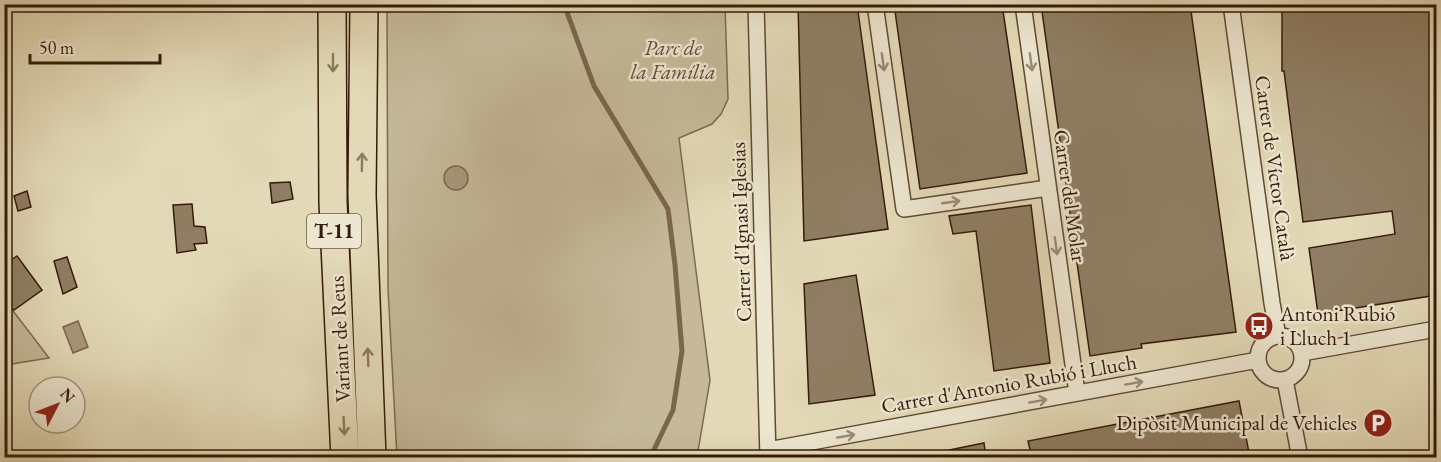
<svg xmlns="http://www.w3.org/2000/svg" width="1441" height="462" font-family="'EB Garamond',serif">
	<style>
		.green { fill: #c5b999; stroke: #7d6a51; stroke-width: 1.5 }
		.water { fill: #a8987b; stroke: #7a664d; stroke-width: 1.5 }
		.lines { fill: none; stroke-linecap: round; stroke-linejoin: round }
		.stream { stroke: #7a664d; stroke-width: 5 }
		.building { fill: #8f7e63; stroke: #351b09; stroke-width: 1.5 }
		.minor-casing { stroke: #604a34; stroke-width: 18 }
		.motorway-casing { stroke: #351b09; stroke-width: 30 }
		.minor { stroke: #ede6d0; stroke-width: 15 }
		.motorway { stroke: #e3d9b6; stroke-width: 27 }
		.oneway { stroke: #9a8b76 }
		.oneway2 { stroke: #8c7a60 }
		.labels { text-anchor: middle; stroke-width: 5; stroke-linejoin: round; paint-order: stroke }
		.shield { fill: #ede6d0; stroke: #6c5845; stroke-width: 1.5 }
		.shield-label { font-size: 20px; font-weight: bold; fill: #351b09 }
		.park-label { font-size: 21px; font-style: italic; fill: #604a34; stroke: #ede6d0 }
		.street-label { font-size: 21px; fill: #351b09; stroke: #ede6d0 }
		.poi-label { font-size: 21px; fill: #351b09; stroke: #ede6d0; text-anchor: start }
	</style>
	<rect width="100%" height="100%" fill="#e3d9b6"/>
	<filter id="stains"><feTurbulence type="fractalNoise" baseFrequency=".00333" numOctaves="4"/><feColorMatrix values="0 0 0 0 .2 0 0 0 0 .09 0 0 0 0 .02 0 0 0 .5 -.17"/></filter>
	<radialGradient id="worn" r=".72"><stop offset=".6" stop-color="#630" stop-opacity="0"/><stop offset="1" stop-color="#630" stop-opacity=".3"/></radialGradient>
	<path class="green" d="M387,5H725L728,99L721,114L712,124L679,138L710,380L697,457H397L388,289Z
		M4,299L49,358L5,365Z"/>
	<path class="water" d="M444 178a12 12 0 1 1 24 0a12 12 0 1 1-24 0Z
		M78,321L88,347L73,353L63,327Z"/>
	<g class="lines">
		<path class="stream" d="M564,4L594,86L668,209L675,265L682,351L673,410L650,458"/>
	</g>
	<path class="building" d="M798,4H857L888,229L804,241Z
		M894,4H1002L1027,173L920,189Z
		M1041,4H1190L1236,332L1141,344L1142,348L1090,356Z
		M1282,4H1437V295L1318,314L1309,248L1395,234L1392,211L1303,222L1284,71H1282Z
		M290,182L293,199L272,203L270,183Z
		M27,191L31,207L18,211L14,196Z
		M192,204L194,226L205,227L207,243L194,244L196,250L177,253L173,205Z
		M1031,205L1050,363L994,371L976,231L953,234L949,216Z
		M17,256L42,290L14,310L4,301V265Z
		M67,257L77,287L63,294L54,261Z
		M856,275L875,395L809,404L804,284Z
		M1239,401L1250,458H1032L1028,441Z
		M984,443L986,458H945L944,451Z"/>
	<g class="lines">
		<g class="minor-casing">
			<path id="minor" d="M756,4L768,458
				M875,4L904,209L1048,188
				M1023,4L1077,393
				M1231,4L1272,303L1278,336
				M1258 358a22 22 0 1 1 44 0a22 22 0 1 1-44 0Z
				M1302,353L1436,329
				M1285,380L1300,458
				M768,450L1258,360"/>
		</g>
		<g class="motorway-casing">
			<path id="motorway" d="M332,4L333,202L345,458
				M364,4L362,195L372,458"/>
		</g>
		<use href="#minor" class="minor"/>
		<use href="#motorway" class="motorway"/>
	</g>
	<defs><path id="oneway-shaft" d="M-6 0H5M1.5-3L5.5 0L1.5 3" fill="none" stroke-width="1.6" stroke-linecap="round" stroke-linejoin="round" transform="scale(1.5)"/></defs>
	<g class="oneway">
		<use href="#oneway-shaft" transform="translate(883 62) rotate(82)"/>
		<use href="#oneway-shaft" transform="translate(1031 62) rotate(82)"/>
		<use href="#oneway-shaft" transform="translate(951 202) rotate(-8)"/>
		<use href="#oneway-shaft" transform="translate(1056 246) rotate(82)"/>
		<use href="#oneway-shaft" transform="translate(1134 383) rotate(-10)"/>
		<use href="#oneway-shaft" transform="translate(1038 401) rotate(-10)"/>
		<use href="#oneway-shaft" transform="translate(846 436) rotate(-10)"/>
	</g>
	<g class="oneway2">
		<use href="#oneway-shaft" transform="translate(333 63) rotate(90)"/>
		<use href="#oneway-shaft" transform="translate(362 162) rotate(-89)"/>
		<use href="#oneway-shaft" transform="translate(368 357) rotate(-92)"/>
		<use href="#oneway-shaft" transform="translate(344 426) rotate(87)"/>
	</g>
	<defs>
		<g id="bus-disc" transform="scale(1.5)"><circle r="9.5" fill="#8f2418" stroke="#ede6d0"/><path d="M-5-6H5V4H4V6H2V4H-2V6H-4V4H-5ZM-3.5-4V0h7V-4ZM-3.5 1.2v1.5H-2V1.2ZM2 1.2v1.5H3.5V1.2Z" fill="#fff"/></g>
		<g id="parking-disc" transform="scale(1.5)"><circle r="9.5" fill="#8f2418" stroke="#ede6d0"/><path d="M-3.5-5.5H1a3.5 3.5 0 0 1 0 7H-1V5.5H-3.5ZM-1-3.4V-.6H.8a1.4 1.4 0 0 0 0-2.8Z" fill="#fff"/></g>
	</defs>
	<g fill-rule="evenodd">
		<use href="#bus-disc" x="1259" y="326"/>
		<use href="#parking-disc" x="1378" y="423"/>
	</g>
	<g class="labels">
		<rect class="shield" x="307" y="214" width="54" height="34" rx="4.5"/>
		<g class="shield-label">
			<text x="334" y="238">T-11</text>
		</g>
		<g class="park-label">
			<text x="673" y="55">Parc de<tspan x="673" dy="24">la Família</tspan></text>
		</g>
		<g class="street-label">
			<text transform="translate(1275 168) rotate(82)" y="7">Carrer de Víctor Català</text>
			<text transform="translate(1070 196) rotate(82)" y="7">Carrer del Molar</text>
			<text transform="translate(741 232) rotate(-92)" y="7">Carrer d'Ignasi Iglesias</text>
			<text transform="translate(340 339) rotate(-93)" y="7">Variant de Reus</text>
			<text transform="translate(1009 384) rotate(-10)" y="7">Carrer d'Antonio Rubió i Lluch</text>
		</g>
		<g class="poi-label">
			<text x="1280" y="321">Antoni Rubió<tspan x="1280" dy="24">i Lluch 1</tspan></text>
			<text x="1357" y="430" text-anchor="end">Dipòsit Municipal de Vehicles</text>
		</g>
	</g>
	<rect width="1441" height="462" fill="none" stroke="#e3d9b6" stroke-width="24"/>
	<rect x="6" y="6" width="1429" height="450" fill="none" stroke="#351b09" stroke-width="3"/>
	<rect x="12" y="12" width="1417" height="438" fill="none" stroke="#351b09" stroke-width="1.5"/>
	<g transform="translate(57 405) rotate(48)"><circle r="28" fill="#ede6d0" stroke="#a39580" stroke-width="1.5"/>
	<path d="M0-4.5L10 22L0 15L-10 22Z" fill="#8f2418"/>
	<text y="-9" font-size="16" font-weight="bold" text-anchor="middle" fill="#351b09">N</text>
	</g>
	<path d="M30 54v9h130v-9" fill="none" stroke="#351b09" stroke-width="3"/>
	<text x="39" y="54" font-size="18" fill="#351b09" stroke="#ede6d0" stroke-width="4.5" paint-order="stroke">50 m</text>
	<rect width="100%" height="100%" filter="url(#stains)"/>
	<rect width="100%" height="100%" fill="url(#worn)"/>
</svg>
